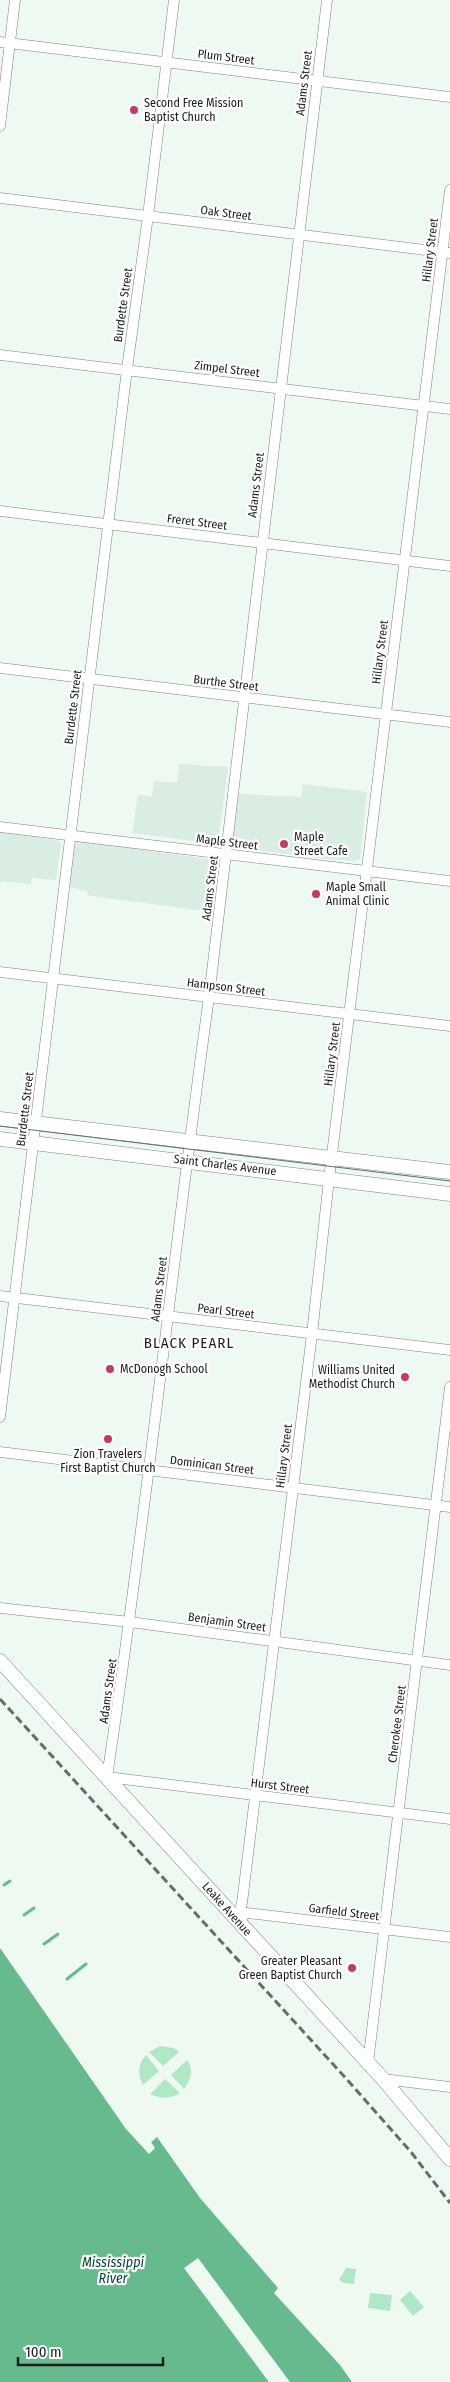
<svg xmlns="http://www.w3.org/2000/svg" width="450" height="2382" font-family="'Fira Sans Condensed',sans-serif">
	<style>
		.built { fill: #daede2 }
		.green { fill: #b0e7c7 }
		.water { fill: #66ba8e }
		.pier { fill: #eef9f2 }
		.lines { fill: none; stroke-linecap: round; stroke-linejoin: round }
		.stream { stroke: #66ba8e; stroke-width: 3 }
		.street-casing { stroke: #7a847e; stroke-width: 11 }
		.secondary-casing { stroke: #7a847e; stroke-width: 15 }
		.street { stroke: #fff; stroke-width: 10 }
		.secondary { stroke: #fff; stroke-width: 14 }
		.tram { stroke: #666c68; stroke-width: 1 }
		.rail { stroke: #666c68; stroke-width: 3; stroke-dasharray: 8 4; stroke-linecap: butt }
		.poi-dot { fill: #c63866; stroke: #fff; stroke-width: 2 }
		.labels { text-anchor: middle; stroke-width: 4.5; stroke-linejoin: round; paint-order: stroke }
		.street-label { font-size: 12px; fill: #1b1e1c; stroke: #fff }
		.poi-label { font-size: 12px; fill: #1b1e1c; stroke: #fff; text-anchor: start }
		.water-label { font-size: 14px; font-style: italic; fill: #034a2e; stroke: #fff }
		.quarter-label { font-size: 15px; letter-spacing: 1px; fill: #1b1e1c; stroke: #fff }
	</style>
	<rect width="100%" height="100%" fill="#eef9f2"/>
	<path class="built" d="M179,764L228,767L218,844L132,833L138,795L152,796L154,781L177,783Z
		M303,784L367,792L360,859L354,861L326,859L230,847L238,794L301,797Z
		M0,830L59,841L61,844L56,880L32,878L31,884L1,881L0,884Z
		M79,841L215,860L212,912L99,897L88,895L87,891L70,887L72,846Z"/>
	<path class="green" d="M160,2046L174,2048L179,2052L163,2066L149,2052Z
		M146,2055L159,2071L143,2085C137,2074 138,2064 146,2055Z
		M187,2060C194,2068 191,2081 184,2089L171,2075Z
		M165,2079L180,2093C170,2099 161,2099 150,2094Z
		M346,2268L356,2269L354,2284L344,2283L339,2280Z
		M410,2291L424,2307L413,2316L400,2300Z
		M370,2293L392,2295L390,2311L368,2308Z"/>
	<path class="water" d="M0,1930L148,2144L157,2137L200,2198L278,2288L274,2293L340,2365L352,2382H0Z"/>
	<path class="pier" d="M0,1927L148,2141L154,2136L156,2138L151,2142L155,2148L149,2154L126,2129L0,1948Z
		M198,2258L290,2382H269L184,2268Z"/>
	<g class="lines">
		<path class="stream" d="M4,1885L10,1881
			M24,1915L34,1908
			M44,1944L58,1934
			M67,1979L86,1964"/>
		<g class="street-casing">
			<path id="street" d="M327,0L209,997C173,1257 146,1518 107,1777L450,1819
				M0,42L450,97
				M0,126L15,0
				M0,198L450,253
				M0,355L450,409
				M0,511L450,566
				M0,668L450,722
				M0,827L450,881
				M0,972L450,1026
				M0,1296L450,1350
				M0,1417L127,369L148,216L174,0
				M0,1452L450,1507
				M0,1608L130,1622L450,1665
				M237,1920L242,1903L312,1334L329,1179L450,190
				M237,1920L247,1913L450,1937
				M368,2063L450,1387
				M383,2079L450,2087"/>
		</g>
		<g class="secondary-casing">
			<path id="secondary" d="M0,1119L450,1172
				M0,1139L450,1194
				M0,1661L383,2079L450,2159"/>
		</g>
		<use href="#street" class="street"/>
		<use href="#secondary" class="secondary"/>
		<path class="tram" d="M0,1126L450,1181"/>
		<path class="rail" d="M0,1699L342,2074L411,2152L450,2203"/>
	</g>
	<g class="poi-dot">
		<circle cx="134" cy="110" r="5"/>
		<circle cx="284" cy="844" r="5"/>
		<circle cx="316" cy="894" r="5"/>
		<circle cx="110" cy="1369" r="5"/>
		<circle cx="405" cy="1377" r="5"/>
		<circle cx="108" cy="1439" r="5"/>
		<circle cx="352" cy="1968" r="5"/>
	</g>
	<g class="labels">
		<g class="street-label">
			<text transform="translate(226 57) rotate(7)" y="4">Plum Street</text>
			<text transform="translate(304 83) rotate(-83)" y="4">Adams Street</text>
			<text transform="translate(226 213) rotate(7)" y="4">Oak Street</text>
			<text transform="translate(430 250) rotate(-83)" y="4">Hillary Street</text>
			<text transform="translate(123 305) rotate(-82)" y="4">Burdette Street</text>
			<text transform="translate(227 369) rotate(7)" y="4">Zimpel Street</text>
			<text transform="translate(256 485) rotate(-83)" y="4">Adams Street</text>
			<text transform="translate(197 522) rotate(7)" y="4">Freret Street</text>
			<text transform="translate(380 652) rotate(-83)" y="4">Hillary Street</text>
			<text transform="translate(226 683) rotate(7)" y="4">Burthe Street</text>
			<text transform="translate(73 707) rotate(-83)" y="4">Burdette Street</text>
			<text transform="translate(227 842) rotate(7)" y="4">Maple Street</text>
			<text transform="translate(210 888) rotate(-83)" y="4">Adams Street</text>
			<text transform="translate(226 987) rotate(7)" y="4">Hampson Street</text>
			<text transform="translate(332 1054) rotate(-83)" y="4">Hillary Street</text>
			<text transform="translate(25 1109) rotate(-83)" y="4">Burdette Street</text>
			<text transform="translate(225 1165) rotate(7)" y="4">Saint Charles Avenue</text>
			<text transform="translate(159 1289) rotate(-83)" y="4">Adams Street</text>
			<text transform="translate(226 1311) rotate(7)" y="4">Pearl Street</text>
			<text transform="translate(284 1456) rotate(-83)" y="4">Hillary Street</text>
			<text transform="translate(212 1465) rotate(7)" y="4">Dominican Street</text>
			<text transform="translate(227 1622) rotate(8)" y="4">Benjamin Street</text>
			<text transform="translate(108 1691) rotate(-82)" y="4">Adams Street</text>
			<text transform="translate(397 1724) rotate(-83)" y="4">Cherokee Street</text>
			<text transform="translate(280 1786) rotate(7)" y="4">Hurst Street</text>
			<text transform="translate(227 1909) rotate(48)" y="4">Leake Avenue</text>
			<text transform="translate(344 1912) rotate(7)" y="4">Garfield Street</text>
		</g>
		<g class="poi-label">
			<text x="144" y="107">Second Free Mission<tspan x="144" dy="14">Baptist Church</tspan></text>
			<text x="294" y="841">Maple<tspan x="294" dy="14">Street Cafe</tspan></text>
			<text x="326" y="891">Maple Small<tspan x="326" dy="14">Animal Clinic</tspan></text>
			<text x="120" y="1373">McDonogh School</text>
			<text x="395" y="1374" text-anchor="end">Williams United<tspan x="395" dy="14">Methodist Church</tspan></text>
			<text x="108" y="1458" text-anchor="middle">Zion Travelers<tspan x="108" dy="14">First Baptist Church</tspan></text>
			<text x="342" y="1965" text-anchor="end">Greater Pleasant<tspan x="342" dy="14">Green Baptist Church</tspan></text>
		</g>
		<g class="water-label">
			<text x="113" y="2267">Mississippi<tspan x="113" dy="16">River</tspan></text>
		</g>
		<g class="quarter-label">
			<text x="189" y="1348">BLACK PEARL</text>
		</g>
	</g>
	<path d="M18 2357v8h145v-8" fill="none" stroke="#1b1e1c" stroke-width="2.5"/>
	<text x="25" y="2357" font-size="15" fill="#1b1e1c" stroke="#ffffff" stroke-width="4" paint-order="stroke">100 m</text>
</svg>
